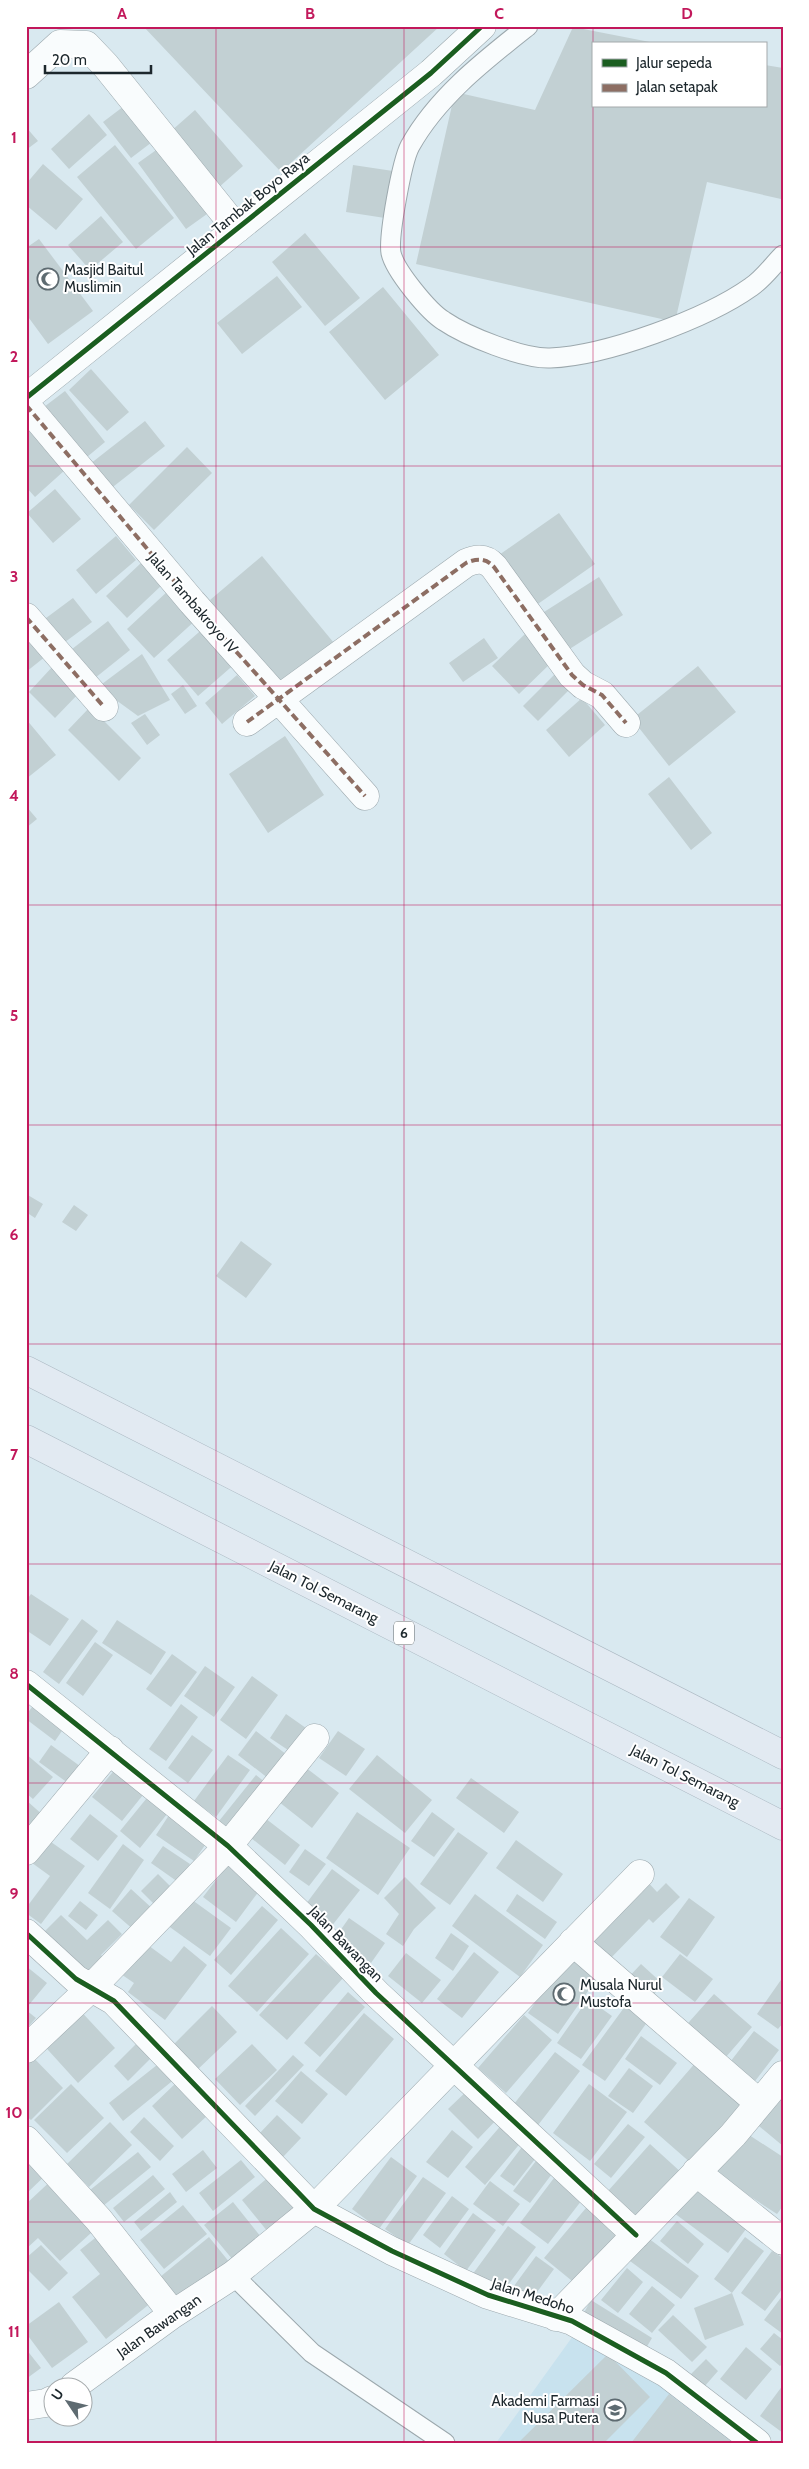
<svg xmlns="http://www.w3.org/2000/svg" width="809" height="2469" font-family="Cabin,sans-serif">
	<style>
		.built { fill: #c8e2ee }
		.building { fill: #c2d0d3 }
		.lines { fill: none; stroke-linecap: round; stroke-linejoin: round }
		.service-casing { stroke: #9ca8ad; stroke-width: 21 }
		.minor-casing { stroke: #9ca8ad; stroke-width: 29 }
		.motorway-casing { stroke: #abb8c2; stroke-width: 29 }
		.service { stroke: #f9fcfd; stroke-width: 19 }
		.minor { stroke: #f9fcfd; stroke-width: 28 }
		.motorway { stroke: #e2eaf2; stroke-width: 28 }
		.quiet { stroke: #8d6e63; stroke-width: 4; stroke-dasharray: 8 4; stroke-linecap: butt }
		.cycleway-casing { stroke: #fff; stroke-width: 8 }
		.cycleway { stroke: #1b5e20; stroke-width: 5 }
		.grid { fill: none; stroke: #c2185b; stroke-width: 1; stroke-opacity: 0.55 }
		.labels { text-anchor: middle; stroke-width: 4; stroke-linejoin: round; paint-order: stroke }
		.shield { fill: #fff; stroke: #60686b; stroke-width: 1 }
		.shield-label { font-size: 14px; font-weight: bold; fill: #1c272c }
		.street-label { font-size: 15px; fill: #1c272c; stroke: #fff }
		.poi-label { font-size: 15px; fill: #1c272c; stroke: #fff; text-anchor: start }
		.neatline { fill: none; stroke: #c2185b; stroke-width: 2 }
		.grid-label { font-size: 16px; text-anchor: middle; font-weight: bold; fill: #c2185b }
	</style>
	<rect width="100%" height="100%" fill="#d9e9f0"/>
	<path class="built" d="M578,2329L751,2443H496Z"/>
	<path class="building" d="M143,26H440L281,172Z
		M573,27L655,43L593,44V106H765V65L783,68L781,199L707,182L675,322L416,264L455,92L535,110Z
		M132,100L160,136L131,158L103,122Z
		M195,110L243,166L218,188L170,132Z
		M89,114L107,135L69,169L51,149Z
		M26,127L38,141L26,150Z
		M166,143L214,209L186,229L138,163Z
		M115,145L174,218L136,249L77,177Z
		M43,164L83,199L56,230L26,205V184Z
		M353,165L393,171L385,218L346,212Z
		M101,216L123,242L90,270L68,245Z
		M305,233L360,298L325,326L272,262Z
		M39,239L93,311L48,344L26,314V248Z
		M277,276L302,307L242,354L217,323Z
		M383,287L439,355L385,400L329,332Z
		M91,369L129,412L107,431L69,390Z
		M65,391L105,442L81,462L40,410Z
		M145,421L165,446L109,490L90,464Z
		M26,427L65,470L35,497L26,487Z
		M187,447L212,473L154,530L129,505Z
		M55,489L81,519L53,543L27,513Z
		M559,513L595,564L535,606L499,555Z
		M116,536L136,560L96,594L76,570Z
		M262,556L334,643L282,686L210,600Z
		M141,563L162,585L127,618L106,596Z
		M599,577L623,615L568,650L544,612Z
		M169,590L197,619L154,658L127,629Z
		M73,598L92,622L57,648L38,624Z
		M108,621L130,650L90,682L67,653Z
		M206,626L237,662L198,696L167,660Z
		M26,631L46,656L26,672Z
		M526,633L554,660L519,694L492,666Z
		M484,638L498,658L463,682L449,663Z
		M142,654L170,700L138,716L98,687Z
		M54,665L81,691L55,718L29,692Z
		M698,666L736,712L669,766L632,719Z
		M557,672L572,687L538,721L523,706Z
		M237,675L255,696L222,724L205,703Z
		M183,685L197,706L185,714L171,694Z
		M582,698L605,725L569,757L546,730Z
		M90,707L141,758L119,781L68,730Z
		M145,714L160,735L147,745L131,723Z
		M26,719L56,755L26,779Z
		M285,736L324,795L268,833L229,774Z
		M669,777L712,833L691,850L648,794Z
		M26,806L37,819L26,828Z
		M26,1194L43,1204L35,1218L26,1212Z
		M74,1205L88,1215L76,1231L62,1222Z
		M241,1241L272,1264L246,1298L216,1276Z
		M31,1594L69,1619L50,1646L26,1630V1601Z
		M82,1619L98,1631L59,1684L43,1672Z
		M117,1620L166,1652L151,1675L102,1643Z
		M95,1642L113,1655L83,1696L66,1683Z
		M172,1654L197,1672L171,1707L146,1689Z
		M205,1666L235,1687L214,1717L184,1696Z
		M252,1676L278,1695L246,1739L220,1720Z
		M36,1702L66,1725L55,1741L26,1719V1715Z
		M181,1704L198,1717L166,1761L149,1749Z
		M286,1714L313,1733L297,1756L270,1738Z
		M256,1731L291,1758L273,1782L238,1755Z
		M338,1731L365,1749L346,1776L319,1758Z
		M192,1735L213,1750L188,1783L168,1768Z
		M51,1745L84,1769L72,1786L39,1762Z
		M26,1754L53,1777L33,1799L26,1793Z
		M228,1755L250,1770L216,1817L194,1801Z
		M377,1755L432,1800L405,1833L349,1789Z
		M122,1761L151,1785L122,1821L92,1797Z
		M301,1764L339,1793L312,1828L274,1798Z
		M256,1775L271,1787L230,1838L215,1826Z
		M471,1778L519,1812L504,1833L456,1798Z
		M155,1788L175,1804L140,1848L120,1831Z
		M26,1800L45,1817L26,1833Z
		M173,1809L212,1835L194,1861L156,1835Z
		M357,1812L410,1848L378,1895L326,1858Z
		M432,1812L455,1829L434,1857L411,1841Z
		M90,1814L118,1836L98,1861L70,1839Z
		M261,1815L300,1845L285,1865L246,1834Z
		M458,1832L488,1853L450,1905L420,1884Z
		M44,1837L85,1866L41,1924L26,1913V1908L50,1876L28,1860Z
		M516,1840L563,1874L543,1902L496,1868Z
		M123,1844L144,1860L110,1909L88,1893Z
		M163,1846L190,1864L178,1882L151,1863Z
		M305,1849L326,1864L309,1886L289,1872Z
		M230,1862L262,1887L236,1922L203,1897Z
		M332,1869L360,1890L327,1932L300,1912Z
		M158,1874L176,1892L159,1909L141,1891Z
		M405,1877L436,1908L414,1929L403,1946L386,1934L399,1914L384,1898Z
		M644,1878L657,1892L666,1883L680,1897L653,1923L649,1919L605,1964L582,1943Z
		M131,1889L154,1910L135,1931L112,1911Z
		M475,1894L543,1945L520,1977L452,1926Z
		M517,1894L557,1922L545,1939L506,1911Z
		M188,1897L231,1928L210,1956L167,1925Z
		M689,1898L715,1917L687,1957L660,1937Z
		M80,1901L98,1915L86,1930L68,1916Z
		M262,1906L278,1920L231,1975L214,1960Z
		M61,1915L87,1940L108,1920L122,1934L101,1955L107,1961L90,1977L45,1931Z
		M349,1918L385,1943L371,1963L335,1938Z
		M281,1928L309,1954L257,2012L228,1986Z
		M451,1933L469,1946L453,1971L435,1958Z
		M141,1940L171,1962L184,1946L207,1965L165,2020L128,1992L134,1983L118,1972Z
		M474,1952L499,1972L462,2018L437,1999Z
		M406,1953L441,1980L422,2003L388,1976Z
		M570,1953L600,1974L558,2034L528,2013Z
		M316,1954L343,1978L287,2040L259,2015Z
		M680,1954L713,1979L695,2002L662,1977Z
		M641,1964L663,1984L647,2002L624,1982Z
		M26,1966L47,1983L28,2006L26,2005Z
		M783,1977V2023L778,2029L757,2014Z
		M348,1992L365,2007L320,2057L304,2043Z
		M714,1994L752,2027L719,2065L681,2031Z
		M588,1999L612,2016L581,2059L557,2043Z
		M626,2005L648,2021L605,2081L582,2065Z
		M76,2006L115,2048L78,2083L39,2040Z
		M212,2006L237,2032L195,2072L171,2047Z
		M26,2010L36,2018L26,2029Z
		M364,2013L394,2039L346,2096L315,2071Z
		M524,2015L552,2040L506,2093L478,2068Z
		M754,2031L779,2050L752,2085L727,2066Z
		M641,2036L677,2063L660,2085L625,2059Z
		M141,2039L155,2054L128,2081L114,2066Z
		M252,2044L277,2070L240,2105L215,2079Z
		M26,2050L63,2088L31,2120L26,2116Z
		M555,2052L580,2071L535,2129L510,2109Z
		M293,2055L304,2065L255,2116L245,2106Z
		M162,2061L176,2078L123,2121L109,2103Z
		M697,2061L745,2103L692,2164L644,2122Z
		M629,2068L653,2086L633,2113L608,2096Z
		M301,2071L328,2094L302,2124L275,2101Z
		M177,2082L208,2115L182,2139L152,2106Z
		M71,2084L104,2118L67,2153L34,2120Z
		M589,2084L627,2112L590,2161L553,2133Z
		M471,2087L500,2116L478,2139L448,2109Z
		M783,2087V2146L754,2122Z
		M277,2115L301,2138L283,2157L259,2134Z
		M144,2117L174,2146L160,2161L130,2132Z
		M110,2122L132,2145L89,2187L67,2164Z
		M504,2122L523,2140L485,2185L465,2167Z
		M628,2124L645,2137L611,2178L594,2164Z
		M452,2130L473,2147L448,2178L426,2162Z
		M743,2131L783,2157V2206L777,2214L716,2174Z
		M525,2143L539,2154L514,2186L500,2176Z
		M650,2144L683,2174L641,2221L608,2191Z
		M203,2150L217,2168L186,2192L172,2174Z
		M138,2152L151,2167L103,2206L90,2190Z
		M542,2153L558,2166L530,2203L513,2191Z
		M37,2154L52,2169L26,2194V2165Z
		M391,2157L417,2176L379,2229L352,2209Z
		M241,2160L255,2177L213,2211L199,2193Z
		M272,2174L303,2211L272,2237L242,2200Z
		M557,2174L585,2196L548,2244L520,2223Z
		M153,2175L165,2189L124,2222L113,2208Z
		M56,2176L101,2224L60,2261L38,2238L26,2249V2204Z
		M423,2177L446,2193L408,2245L385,2229Z
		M490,2181L520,2204L503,2226L473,2204Z
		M699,2181L752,2221L728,2253L674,2213Z
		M170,2192L177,2202L141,2231L134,2222Z
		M452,2196L469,2209L440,2248L423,2235Z
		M233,2202L261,2237L233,2260L204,2225Z
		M591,2202L623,2229L577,2285L544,2258Z
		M183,2205L207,2234L164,2269L140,2240Z
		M473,2213L496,2230L466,2271L444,2254Z
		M677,2221L704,2244L688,2264L660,2241Z
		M508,2226L536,2247L500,2296L472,2275Z
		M104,2231L157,2298L106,2339L72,2297L100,2274L80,2250Z
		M209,2237L230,2263L181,2303L160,2277Z
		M745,2237L764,2251L732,2293L714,2279Z
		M648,2238L699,2276L681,2299L630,2261Z
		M41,2245L68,2273L49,2291L26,2268V2258Z
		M772,2251L783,2258V2288L765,2311L741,2293Z
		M536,2256L554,2269L529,2303L511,2290Z
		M627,2268L643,2282L618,2313L601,2300Z
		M652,2286L675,2305L652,2333L629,2314Z
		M732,2293L744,2325L705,2340L694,2308Z
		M783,2295V2334L764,2320Z
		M591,2300L652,2338L642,2355L581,2318Z
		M59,2302L88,2342L52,2368L26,2333V2326Z
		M673,2315L707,2347L692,2362L658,2330Z
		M774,2333L783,2340V2363L780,2366L760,2349Z
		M746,2347L772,2369L746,2400L720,2379Z
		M26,2349L41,2368L26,2379Z
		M608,2354L650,2397L604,2443H518Z
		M706,2359L718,2371L704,2387L691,2374Z
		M783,2385V2433L760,2416Z
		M669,2394L733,2443H631Z"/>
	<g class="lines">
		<g class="service-casing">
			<path id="service" d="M528,26C485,60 437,97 410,146C402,161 388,237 391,253C395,271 429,312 444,321C466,336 523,359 550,358C605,356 706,319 751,287C763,279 773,265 783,255
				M233,2275L312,2353L445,2443"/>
		</g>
		<g class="minor-casing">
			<path id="minor" d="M26,75L60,44L86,45L106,66L237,229
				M26,398L431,73L482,26
				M26,405L192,602L365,796
				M26,617L104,707
				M247,722L466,563C477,558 486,558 494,567L572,675L583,685L602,695L626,723
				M26,1684L228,1846L311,1925L376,1993L636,2235
				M26,1851L110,1750
				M26,1933L76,1979L114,2001L314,2209L392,2251L488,2295L572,2321L666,2373L757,2443
				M573,1942L759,2103
				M26,2049L92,1987L228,1846L315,1738
				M26,2140L99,2220L173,2314
				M696,2172L783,2241
				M556,2317L733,2135L783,2075
				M74,2386L173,2314L233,2275L314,2209L640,1874
				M26,2406L46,2403L52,2400"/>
		</g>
		<g class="motorway-casing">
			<path id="motorway" d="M26,1370L783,1755
				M26,1439L783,1826"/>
		</g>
		<use href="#service" class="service"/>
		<use href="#minor" class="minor"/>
		<use href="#motorway" class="motorway"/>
		<path class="quiet" d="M26,405L192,602L365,796
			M26,617L104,707
			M247,722L466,563C477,558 486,558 494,567L572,675L583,685L602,695L626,723"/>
		<g class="cycleway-casing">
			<path id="cycleway" d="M26,398L431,73L482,26
				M26,1684L228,1846L311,1925L376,1993L636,2235
				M26,1933L76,1979L114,2001L314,2209L392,2251L488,2295L572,2321L666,2373L757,2443"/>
		</g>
		<use href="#cycleway" class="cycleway"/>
	</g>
	<path class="grid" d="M216,26V2443M404,26V2443M593,26V44M593,106V2443M26,247H783M26,466H783M26,686H783M26,905H783M26,1125H783M26,1344H783M26,1564H783M26,1783H783M26,2003H783M26,2222H783"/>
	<defs>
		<g id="mosque-ring" transform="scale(1.125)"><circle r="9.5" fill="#fff" stroke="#5e6b71" stroke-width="1.5"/><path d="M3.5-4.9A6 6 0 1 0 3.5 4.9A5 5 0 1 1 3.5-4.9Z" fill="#5e6b71"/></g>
		<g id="university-ring" transform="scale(1.125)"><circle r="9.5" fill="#fff" stroke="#5e6b71" stroke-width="1.5"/><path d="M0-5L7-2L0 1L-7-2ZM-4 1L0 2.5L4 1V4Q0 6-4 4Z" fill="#5e6b71"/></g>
	</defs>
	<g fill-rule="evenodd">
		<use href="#mosque-ring" x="48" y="279"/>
		<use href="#mosque-ring" x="564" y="1994"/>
		<use href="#university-ring" x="615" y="2410"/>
	</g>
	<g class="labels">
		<rect class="shield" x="394" y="1621.5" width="20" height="23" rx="4"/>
		<g class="shield-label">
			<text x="404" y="1638">6</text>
		</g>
		<g class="street-label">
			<text transform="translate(248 204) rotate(-39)" y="5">Jalan Tambak Boyo Raya</text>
			<text transform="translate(193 603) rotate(49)" y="5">Jalan Tambakroyo IV</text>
			<text transform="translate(324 1592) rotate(27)" y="5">Jalan Tol Semarang</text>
			<text transform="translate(685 1776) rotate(27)" y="5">Jalan Tol Semarang</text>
			<text transform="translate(346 1944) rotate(46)" y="5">Jalan Bawangan</text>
			<text transform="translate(533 2296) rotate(18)" y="5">Jalan Medoho</text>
			<text transform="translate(159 2326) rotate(-35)" y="5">Jalan Bawangan</text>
		</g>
		<g class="poi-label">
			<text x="64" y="275">Masjid Baitul<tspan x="64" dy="17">Muslimin</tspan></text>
			<text x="580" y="1990">Musala Nurul<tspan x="580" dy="17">Mustofa</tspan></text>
			<text x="599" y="2406" text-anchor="end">Akademi Farmasi<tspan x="599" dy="17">Nusa Putera</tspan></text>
		</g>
	</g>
	<rect width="809" height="2469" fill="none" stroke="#ffffff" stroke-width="55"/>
	<rect x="592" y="42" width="175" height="65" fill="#ffffff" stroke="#a4a9ab"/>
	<rect x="602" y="59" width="25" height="8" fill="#1b5e20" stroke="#a4a9ab"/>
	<text x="636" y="68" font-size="15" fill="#1c272c">Jalur sepeda</text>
	<rect x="602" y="84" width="25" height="8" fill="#8d6e63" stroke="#a4a9ab"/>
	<text x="636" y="92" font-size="15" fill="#1c272c">Jalan setapak</text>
	<g transform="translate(68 2402) rotate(305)"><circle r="24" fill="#ffffff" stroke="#a4a9ab"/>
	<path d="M0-4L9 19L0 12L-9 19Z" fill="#5e6b71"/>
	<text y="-8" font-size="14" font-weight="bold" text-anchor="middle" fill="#1c272c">U</text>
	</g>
	<path d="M45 65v8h106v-8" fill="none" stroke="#1c272c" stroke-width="2.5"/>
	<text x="52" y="65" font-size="15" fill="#1c272c" stroke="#ffffff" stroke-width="4" paint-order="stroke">20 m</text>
	<rect x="28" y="28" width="754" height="2414" class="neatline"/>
	<g class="grid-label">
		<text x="122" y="19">A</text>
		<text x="310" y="19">B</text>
		<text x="499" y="19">C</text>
		<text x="687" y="19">D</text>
		<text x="14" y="143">1</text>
		<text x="14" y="362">2</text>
		<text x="14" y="582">3</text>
		<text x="14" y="801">4</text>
		<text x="14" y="1021">5</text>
		<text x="14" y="1240">6</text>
		<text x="14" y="1460">7</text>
		<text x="14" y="1679">8</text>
		<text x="14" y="1899">9</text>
		<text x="14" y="2118">10</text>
		<text x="14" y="2337">11</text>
	</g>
</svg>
